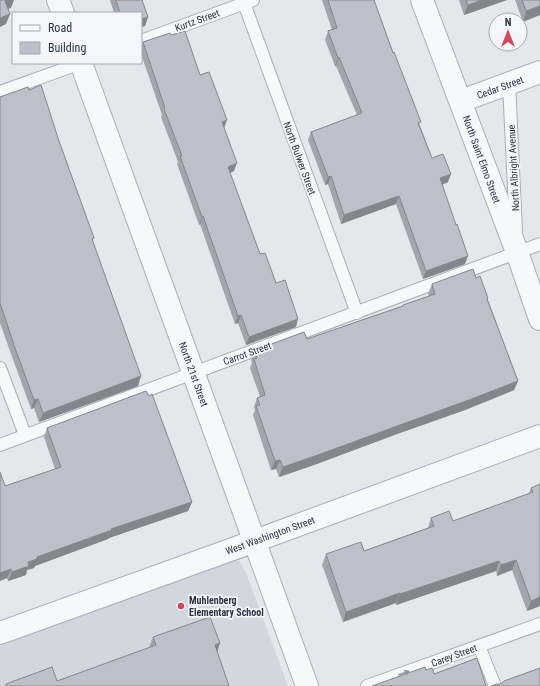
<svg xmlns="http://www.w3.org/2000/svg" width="540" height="686" font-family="'Roboto Condensed',sans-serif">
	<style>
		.built { fill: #d2d6de }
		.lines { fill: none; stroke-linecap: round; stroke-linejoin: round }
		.service-casing { stroke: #a9aeb7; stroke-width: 14 }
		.minor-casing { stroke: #a9aeb7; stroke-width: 24 }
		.service { stroke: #f7f8fa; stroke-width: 12 }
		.minor { stroke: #f7f8fa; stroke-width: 22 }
		.wall { fill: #a1a5ae }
		.shaded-wall { fill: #83868d }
		.building { fill: #bbc0ca; stroke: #83868d }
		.oneway { fill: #9196a0 }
		.poi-dot { fill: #d1495b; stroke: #f4f6f9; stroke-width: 1.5 }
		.labels { text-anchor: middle; stroke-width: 3.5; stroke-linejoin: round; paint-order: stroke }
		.street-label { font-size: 10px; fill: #2b3445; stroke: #f4f6f9 }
		.poi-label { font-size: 10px; font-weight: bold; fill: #2b3445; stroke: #f4f6f9; text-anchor: start }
	</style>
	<rect width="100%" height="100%" fill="#e4e7ec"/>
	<path class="built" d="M229,561H239L245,570L288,686H0V643Z"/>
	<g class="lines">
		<g class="service-casing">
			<path id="service" d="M244,3L357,313
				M141,41L253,0
				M509,84L516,231
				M0,92L81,63
				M0,368L25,435
				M0,445L540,244
				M479,646L495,686
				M367,686L540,624"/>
		</g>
		<g class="minor-casing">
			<path id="minor" d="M58,0L63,13
				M422,0L517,252L540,319
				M81,63L307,686
				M461,101L540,72
				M0,633L255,541L540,436"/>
		</g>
		<use href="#service" class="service"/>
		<use href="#minor" class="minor"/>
	</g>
	<path class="wall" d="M110,0H142L148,17L145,26L141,27V13H114Z
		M322,0H374L432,158L448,182L442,185L465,264L423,279L396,204L341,224L328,184L325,185L308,140L311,132L357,115L336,66H335L325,40L328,31L332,30Z
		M459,0H507L464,15Z
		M515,0H540L523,22Z
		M171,35L200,75L224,127L234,171L230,173L260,254L276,283L296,327L246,345L238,323L235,324L200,224L199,225L177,164L178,162L161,117L162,115L141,54V47L143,42Z
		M29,90L59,141L93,241L138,386L39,422L34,408L31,409L11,354L0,323V97Z
		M476,278L488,300L518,381L514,390L465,410L397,434L314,465L279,477L276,469L271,470L253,415L255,410L254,407L257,398L260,397L250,368L252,363L251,360L255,350L307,339L402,306L403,305L429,296L428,294L432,284Z
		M47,428L192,502L188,511L109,538L108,539L35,566L34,568L27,570L26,575L8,581L7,578L5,486L55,469L44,437Z
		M540,484V606L527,611L512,570L497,576L496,571L396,605V603L343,622L322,565L326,554L364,551L428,528L431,518L453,521L529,494L531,488Z
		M153,637L220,643L217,652L229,686H5L6,684L57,681L149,648Z"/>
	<path class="shaded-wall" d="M7,0H14L11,8L1,11L5,1Z
		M482,0H507L464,15L468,5Z
		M540,6V15L523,22L526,11Z
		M10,14L6,24L0,27V18Z
		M148,17L145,26L141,27V19Z
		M339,57L336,66H335L338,58Z
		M227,120L224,128L222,122Z
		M237,163L234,171L225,175L228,167Z
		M451,174L448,182L437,187L440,178Z
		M331,176L328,184L325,185L328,177Z
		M399,196L396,204L341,224L344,215Z
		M203,216L200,224L199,225L202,217Z
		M468,256L465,264L423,279L426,271Z
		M241,315L238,323L235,324L238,316Z
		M298,319L296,327L246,345L249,337Z
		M141,376L138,386L39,422L43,413Z
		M518,381L514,390L465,410L397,434L314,465L279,477L283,467Z
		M38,399L34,408L31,409L34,400Z
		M280,460L276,469L271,470L275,461Z
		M192,502L188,511L109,538L108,539L35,566L34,568L27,570L26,575L8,581L12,572L37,557L111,529Z
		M516,560L512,570L497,576L501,565Z
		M499,561L496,571L396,605L400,594Z
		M11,569L7,578L0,581V573Z
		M400,593L396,603L343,622L346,612Z
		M540,597V606L527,611L531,601Z
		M220,643L215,658V645Z"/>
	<path class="building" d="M0,0H7L5,1L10,14L0,18Z
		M116,0H142L148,17L141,19V13H120Z
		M328,0H374L393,53L394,52L421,122L418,123L432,158L443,154L451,174L440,178L456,225L457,224L468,256L426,271L399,196L344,215L331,176L328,177L311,132L362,113L339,57L338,58L328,31L337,28Z
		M466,0H482L468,5Z
		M522,0H540V6L526,11Z
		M185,31L200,75L209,72L227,120L222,122L237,163L228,167L260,254L265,253L276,283L285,280L298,319L249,337L241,315L238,316L203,216L202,217L180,156H182L164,109L165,108L143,42L170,33L171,35Z
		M41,85L59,141L94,238L92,239L141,376L43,413L38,399L34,400L14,345L0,303V97L28,87L29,90Z
		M473,269L476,278L480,276L488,298L487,299L518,381L469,400L400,425L318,455L283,467L280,460L275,461L256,406L260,405L257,398L265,395L254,359L257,358L255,350L304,332L307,339L403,306V305L435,294L432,284Z
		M146,391L149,396L152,394L192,502L111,529L112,530L37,557V559L28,562L29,566L12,572L11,569L0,573V472L5,486L61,467L47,428Z
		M540,484V597L531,601L516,560L501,565L499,561L400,594V593L346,612L326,554L361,542L364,551L434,526L431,518L449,511L453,521L533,492L531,488Z
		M210,617L220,643L215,645L229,686H7L6,684L52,667L57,681L156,645L153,637Z
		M477,658L486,686H372L425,667L426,670L432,668L434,674Z
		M540,668V686H491L497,684H501L504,681Z"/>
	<defs><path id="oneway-solid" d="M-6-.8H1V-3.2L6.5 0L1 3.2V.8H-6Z"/></defs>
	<use class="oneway" href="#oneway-solid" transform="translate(404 673) rotate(-20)"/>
	<circle class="poi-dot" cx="181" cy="606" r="4"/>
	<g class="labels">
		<g class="street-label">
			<text transform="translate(197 20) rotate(-20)" y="4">Kurtz Street</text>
			<text transform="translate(500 87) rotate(-20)" y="4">Cedar Street</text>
			<text transform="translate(300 158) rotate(70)" y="4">North Bulwer Street</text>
			<text transform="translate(482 159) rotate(70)" y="4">North Saint Elmo Street</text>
			<text transform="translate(513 168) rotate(-93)" y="4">North Albright Avenue</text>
			<text transform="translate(247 353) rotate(-20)" y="4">Carrot Street</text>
			<text transform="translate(194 374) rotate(70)" y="4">North 21st Street</text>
			<text transform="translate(270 535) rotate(-20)" y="4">West Washington Street</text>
			<text transform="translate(454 655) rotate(-20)" y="4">Carey Street</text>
		</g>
		<g class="poi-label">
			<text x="189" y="604">Muhlenberg<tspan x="189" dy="12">Elementary School</tspan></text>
		</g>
	</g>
	<rect x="12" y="12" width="130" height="52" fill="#f4f6f9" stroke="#a4a8b1"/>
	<rect x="20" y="25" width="20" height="6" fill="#f7f8fa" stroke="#a4a8b1"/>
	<text x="48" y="32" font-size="12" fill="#2b3445">Road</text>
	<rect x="20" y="42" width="20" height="12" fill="#bbc0ca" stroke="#a4a8b1"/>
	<text x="48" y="52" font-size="12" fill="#2b3445">Building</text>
	<g transform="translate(508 32)"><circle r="19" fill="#f4f6f9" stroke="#a4a8b1"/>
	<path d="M0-3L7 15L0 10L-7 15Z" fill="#d1495b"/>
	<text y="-6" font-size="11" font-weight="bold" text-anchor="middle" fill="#2b3445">N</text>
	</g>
</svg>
